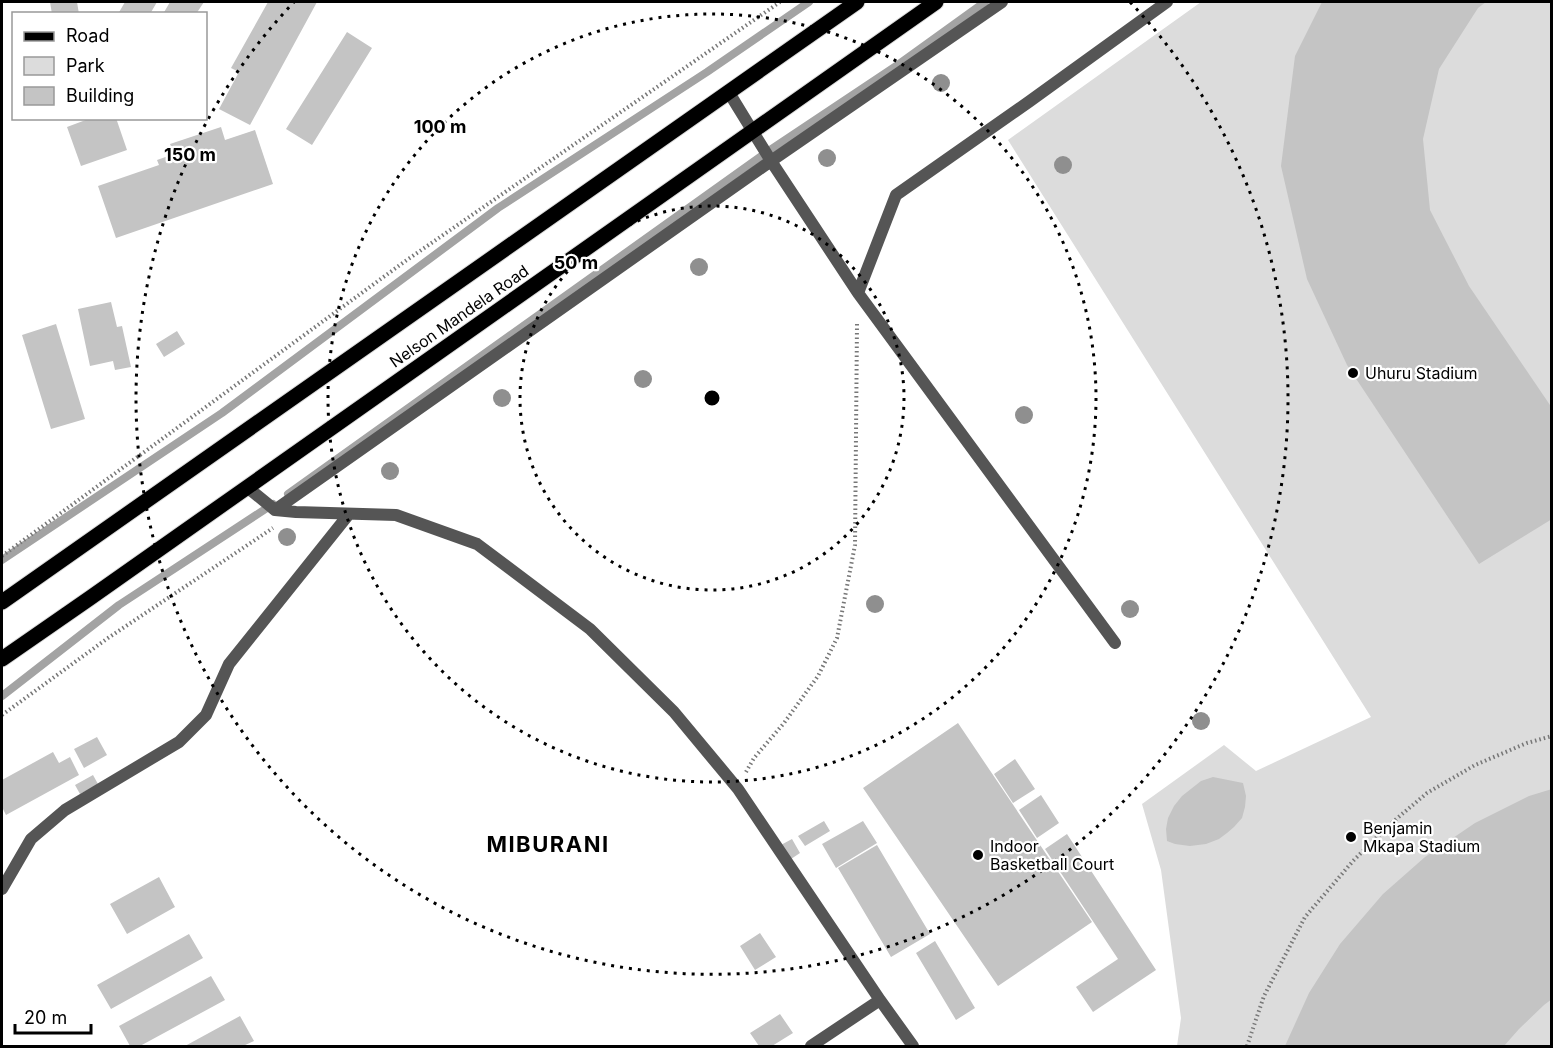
<svg xmlns="http://www.w3.org/2000/svg" width="1553" height="1048" font-family="Inter,sans-serif">
	<style>
		.green { fill: #dcdcdc }
		.lines { fill: none; stroke-linecap: round; stroke-linejoin: round }
		.stream { stroke: #a3a3a3; stroke-width: 8 }
		.building { fill: #c4c4c4 }
		.primary-casing { stroke: #dbdbdb; stroke-width: 17 }
		.path { stroke: #777; stroke-width: 4; stroke-dasharray: 1.5 3; stroke-linecap: butt }
		.service { stroke: #555; stroke-width: 12 }
		.primary { stroke: #000; stroke-width: 15 }
		.tree { fill: #8f8f8f }
		.ring { fill: none; stroke: #000; stroke-width: 3; stroke-dasharray: 3 6 }
		.poi-dot { fill: #000; stroke: #fff; stroke-width: 2 }
		.labels { text-anchor: middle; stroke-width: 4.5; stroke-linejoin: round; paint-order: stroke }
		.street-label { font-size: 16px; fill: #000; stroke: #fff }
		.poi-label { font-size: 16px; fill: #000; stroke: #fff; text-anchor: start }
		.district-label { font-size: 22px; font-weight: bold; letter-spacing: 1.5px; fill: #000; stroke: #fff }
		.centre { fill: #000; stroke: #fff; stroke-width: 3 }
		.ring-label { font-size: 18px; text-anchor: middle; font-weight: bold; fill: #000; stroke: #fff; stroke-width: 4.5; stroke-linejoin: round; paint-order: stroke }
	</style>
	<rect width="100%" height="100%" fill="#fff"/>
	<path class="green" d="M1201,2H1551V1046H1177L1181,1018L1161,870L1142,804L1224,745L1256,771L1371,717L1008,140Z"/>
	<g class="lines">
		<path class="stream" d="M288,494L767,152L899,64L985,2
			M2,560L222,413L498,208L707,72L809,2
			M2,696L119,605L273,504"/>
	</g>
	<path class="building" d="M50,2H77L79,14H52Z
		M125,2H157L150,14H118Z
		M170,2H204L196,14H163Z
		M268,2H317L250,125L219,109L239,72L231,68Z
		M1322,2H1486L1478,8L1439,69L1423,139L1430,210L1469,286L1552,408V519L1479,564L1347,365L1307,279L1281,166L1295,56Z
		M347,32L372,48L312,145L286,129Z
		M91,118H116L127,150L81,166L67,127Z
		M221,127L225,140L255,130L273,184L116,238L98,186L159,165L157,160L174,154L170,144Z
		M111,302L117,327L122,326L131,367L115,370L113,361L90,366L78,309Z
		M56,324L85,419L51,429L22,335Z
		M177,331L185,344L164,357L156,344Z
		M958,723L1092,922L998,986L863,788Z
		M97,737L107,755L84,768L74,749Z
		M53,752L59,763L70,757L79,775L6,815L2,807V780Z
		M1015,759L1035,789L1013,803L994,774Z
		M93,775L98,784L80,794L75,785Z
		M1213,777L1243,783L1246,796L1245,807L1242,818L1234,827L1227,833L1219,839L1206,844L1190,846L1175,844L1167,841L1166,829L1168,818L1174,806L1182,796L1201,781Z
		M1552,789V999L1544,1005L1519,1029L1504,1046H1285L1309,993L1340,944L1383,894L1425,857L1475,823L1529,796Z
		M1041,795L1059,823L1037,838L1019,810Z
		M824,821L830,831L805,846L798,836Z
		M863,821L877,843L836,868L822,844Z
		M1067,834L1156,970L1093,1012L1076,987L1118,959L1045,849Z
		M792,839L800,853L788,861L779,846Z
		M877,845L930,934L891,957L838,868Z
		M159,877L175,907L127,934L110,904Z
		M760,933L776,957L755,970L740,946Z
		M189,934L203,958L111,1009L97,985Z
		M935,941L975,1008L956,1020L916,953Z
		M211,976L225,1000L140,1046H130L119,1026Z
		M780,1014L793,1033L772,1046H759L750,1033Z
		M240,1016L254,1041L243,1046H185Z"/>
	<g class="lines">
		<g class="primary-casing">
			<path id="primary" d="M2,602L857,2
				M2,659L90,598L936,2"/>
		</g>
		<path class="path" d="M2,556L404,262L780,2
			M2,715L108,638L273,528
			M746,772L754,758L784,723L818,676L837,638L855,545L857,324
			M1247,1046L1264,996L1305,917L1353,861L1388,826L1427,793L1475,765L1527,743L1552,736"/>
		<path class="service" d="M728,91L771,161L858,293L1115,643
			M858,293L896,195L1030,101L1167,2
			M247,487L275,510L296,512L396,515L477,544L590,629L674,712L738,789L880,1000L913,1046
			M275,510L771,161L1002,2
			M2,889L31,839L65,810L179,742L206,715L229,664L349,514
			M811,1046L880,1000"/>
		<use href="#primary" class="primary"/>
	</g>
	<g class="tree">
		<circle cx="941" cy="83" r="9"/>
		<circle cx="827" cy="158" r="9"/>
		<circle cx="1063" cy="165" r="9"/>
		<circle cx="699" cy="267" r="9"/>
		<circle cx="643" cy="379" r="9"/>
		<circle cx="502" cy="398" r="9"/>
		<circle cx="1024" cy="415" r="9"/>
		<circle cx="390" cy="471" r="9"/>
		<circle cx="287" cy="537" r="9"/>
		<circle cx="875" cy="604" r="9"/>
		<circle cx="1130" cy="609" r="9"/>
		<circle cx="1201" cy="721" r="9"/>
	</g>
	<g class="ring">
		<circle cx="712" cy="398" r="192"/>
		<circle cx="712" cy="398" r="384"/>
		<path d="M1130 2A576 576 0 1 1 294 2"/>
	</g>
	<g class="poi-dot">
		<circle cx="1353" cy="373" r="6"/>
		<circle cx="1351" cy="837" r="6"/>
		<circle cx="978" cy="855" r="6"/>
	</g>
	<g class="labels">
		<g class="street-label">
			<text transform="translate(459 316) rotate(-35)" y="6">Nelson Mandela Road</text>
		</g>
		<g class="poi-label">
			<text x="1365" y="379">Uhuru Stadium</text>
			<text x="1363" y="834">Benjamin<tspan x="1363" dy="18">Mkapa Stadium</tspan></text>
			<text x="990" y="852">Indoor<tspan x="990" dy="18">Basketball Court</tspan></text>
		</g>
		<g class="district-label">
			<text x="548" y="852">MIBURANI</text>
		</g>
	</g>
	<circle cx="712" cy="398" r="9" class="centre"/>
	<g class="ring-label">
		<text x="440" y="133">100 m</text>
		<text x="190" y="161">150 m</text>
		<text x="576" y="269">50 m</text>
	</g>
	<rect width="1553" height="1048" fill="none" stroke="#000000" stroke-width="6"/>
	<rect x="12" y="12" width="195" height="108" fill="#ffffff" stroke="#999999" stroke-width="1.5"/>
	<rect x="24" y="32" width="30" height="9" fill="#000000" stroke="#999999" stroke-width="1.5"/>
	<text x="66" y="42" font-size="18" fill="#000000">Road</text>
	<rect x="24" y="57" width="30" height="18" fill="#dcdcdc" stroke="#999999" stroke-width="1.5"/>
	<text x="66" y="72" font-size="18" fill="#000000">Park</text>
	<rect x="24" y="87" width="30" height="18" fill="#c4c4c4" stroke="#999999" stroke-width="1.5"/>
	<text x="66" y="102" font-size="18" fill="#000000">Building</text>
	<path d="M15 1024v9h76v-9" fill="none" stroke="#000000" stroke-width="3"/>
	<text x="24" y="1024" font-size="18" fill="#000000" stroke="#ffffff" stroke-width="4.5" paint-order="stroke">20 m</text>
</svg>
